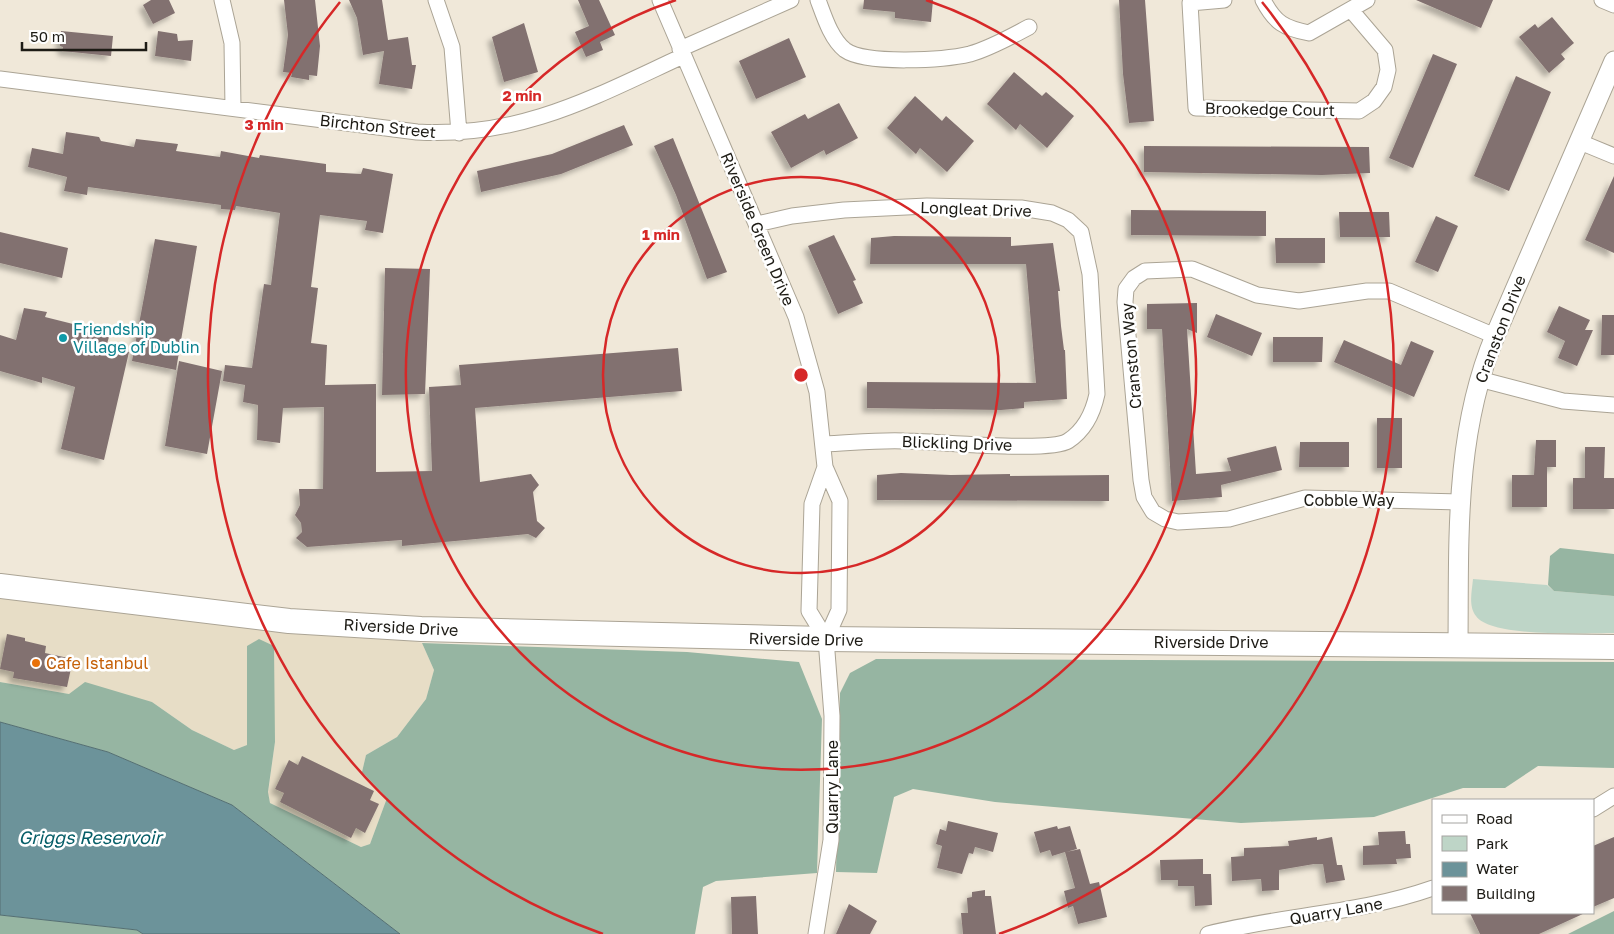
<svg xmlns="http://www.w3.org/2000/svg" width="1614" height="934" font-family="'Golos Text',sans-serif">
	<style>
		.built { fill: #e7ddc6 }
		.green { fill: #bed5c7 }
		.forest { fill: #96b5a2 }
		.water { fill: #6c939a; stroke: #546f72 }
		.building { fill: #827170; filter: url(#shadow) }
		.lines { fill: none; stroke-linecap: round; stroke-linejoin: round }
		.minor-casing { stroke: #aba495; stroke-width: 17 }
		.tertiary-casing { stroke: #aba495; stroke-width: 21 }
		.primary-casing { stroke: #aba495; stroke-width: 26 }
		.minor { stroke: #fff; stroke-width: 15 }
		.tertiary { stroke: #fff; stroke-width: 19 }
		.primary { stroke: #fff; stroke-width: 24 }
		.ring { fill: none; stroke: #d62828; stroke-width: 2.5 }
		.culture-dot { fill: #0f9aa8; stroke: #fff; stroke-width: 2 }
		.food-dot { fill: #e8710a; stroke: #fff; stroke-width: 2 }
		.labels { text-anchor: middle; stroke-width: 5; stroke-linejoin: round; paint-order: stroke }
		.street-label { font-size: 16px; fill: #1d1b15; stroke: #fff }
		.culture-label { font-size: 16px; fill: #0d838f; stroke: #fff; text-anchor: start }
		.food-label { font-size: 16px; fill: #c56008; stroke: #fff; text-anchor: start }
		.water-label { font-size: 18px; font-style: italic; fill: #055d67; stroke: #fff }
		.centre { fill: #d62828; stroke: #fff; stroke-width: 2.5 }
		.ring-label { font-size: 15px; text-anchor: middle; font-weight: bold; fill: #d62828; stroke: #fff; stroke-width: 5; stroke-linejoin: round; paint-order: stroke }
	</style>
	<defs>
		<filter id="shadow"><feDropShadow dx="-4.5" dy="4.5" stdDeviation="2.5" flood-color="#0004"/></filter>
	</defs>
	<rect width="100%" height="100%" fill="#f0e8d9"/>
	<path class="built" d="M0,584L336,627L422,643L434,670L426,699L397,737L366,755L362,772L387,798L370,844L361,847L270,803L268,793L275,742L247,647V745L234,750L192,730L152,702L69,694L0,682Z"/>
	<path class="green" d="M1473,579L1547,585L1554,591L1614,596V633C1586,633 1491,638 1476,616C1468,606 1472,591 1473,579Z"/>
	<path class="forest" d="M1560,548L1614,554V596L1554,591L1548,585L1550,556Z
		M259,639L274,646L275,742L268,792L270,803L361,847L370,844L387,798L362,772L366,755L397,737L426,699L434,670L422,643L687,652L799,662L822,719L817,873L716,881L703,887L695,934H400L232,805L108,752L0,722V682L69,694L85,682L152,702L192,730L234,750L247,745V646Z
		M876,659L1614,662V768L1538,766L1505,788H1463L1374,817L1241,823L995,802L913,789L894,797L877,873L836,872L840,693L850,673Z
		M1614,911V934H1568Z
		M0,915L137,930L143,934H0Z"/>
	<path class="water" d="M0,722L108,752L232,805L400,934H143L137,930L0,915Z"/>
	<path class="building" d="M151,0H169L175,13L153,24L143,5Z
		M284,0H315L320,46L317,76L309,75V80L291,77L292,73L283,72L288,35Z
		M349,0H382L388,40L408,37L412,65H416L412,89L379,84L384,51L363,55L357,18Z
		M578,0H599L615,35L600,42L603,50L586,57L575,32L589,26Z
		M864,0H933L931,22L895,18V12L863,9Z
		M1119,0H1145L1154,121L1129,123L1123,74Z
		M1416,0H1493L1481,28Z
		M1552,17L1574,43L1561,54L1565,59L1549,73L1519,37L1535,24L1538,28Z
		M524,23L538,72L504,82L492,37Z
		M61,31L113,36L111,56L62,51L63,47L60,46Z
		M158,31L177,34L178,41L193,40L191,61L155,56Z
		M789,38L806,77L756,99L739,61Z
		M1433,54L1457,64L1413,168L1389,158Z
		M1014,72L1042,96L1046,92L1074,116L1047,148L1020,124L1016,130L987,104Z
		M1516,76L1551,92L1509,191L1474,176Z
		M915,96L942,121L946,116L974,141L947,172L920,148L916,154L887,128Z
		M839,103L858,138L826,155L824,150L791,168L771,132L805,114L808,119Z
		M624,125L633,145L561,174L481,192L477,171L552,154Z
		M66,132L99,137L101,141L134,147L136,139L178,144L176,151L220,157L221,151L259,158L260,155L326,164V172L361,174L363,168L393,174L383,233L365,230L367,221L320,215L311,287L318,288L311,343L327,345L325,385L376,384V472L432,471L429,387L461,385L459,365L678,348L682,391L475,408L480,482L531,474L539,485L533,492L537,521L545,528L536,538L528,534L402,546V540L307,547L296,538L302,532L301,523L295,515L300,505L299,489H323L324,407L283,408L280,443L257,440L258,405L243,402L245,385L223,381L225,365L252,368L264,284L271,285L280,213L236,206L235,210L221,209V205L88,187L87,195L64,191L67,177L28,167L32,148L63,154Z
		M673,138L727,272L707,279L676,195L654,146Z
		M1144,146L1369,147L1370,173L1322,175L1144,172Z
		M1614,176V253L1585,240Z
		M1131,210L1266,211V236L1131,235Z
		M1339,212H1389L1390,237H1340Z
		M1436,216L1458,226L1438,272L1415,262Z
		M0,232L68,248L62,278L0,263Z
		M834,235L856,280L853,281L863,303L838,314L808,246Z
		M894,236L1011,237V246L1053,243L1060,291H1058L1061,326L1064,350H1065L1067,399L1024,402V408L1001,410L867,408V382L1036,383L1026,264H870L871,238Z
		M1275,238H1325V263H1276Z
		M155,239L197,246L176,370L132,361Z
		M385,268L430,269L425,394L382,395Z
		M1197,303V333L1187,329L1196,474L1231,471L1227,458L1276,446L1282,470L1221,485L1222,497L1172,501L1162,329H1147V304Z
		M1559,306L1590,320L1585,330H1593L1577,366L1558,358L1565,341L1547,332Z
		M24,308L47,312L45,317L77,325L76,330L109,337L106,347L129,352L104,460L61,449L75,387L42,377V383L0,371V335L16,340Z
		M1216,314L1262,333L1252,356L1207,337Z
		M1602,315H1614V355H1601Z
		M1273,337H1323L1322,362H1273Z
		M1344,340L1401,365L1411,341L1434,351L1414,397L1334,362Z
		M179,361L222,371L207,454L165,446Z
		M1377,418H1402V468H1377Z
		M1536,440H1556V467H1547V507H1512V475H1534Z
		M1300,442H1349V467H1299Z
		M1585,447H1605L1604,478H1614V509H1573V478H1585Z
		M901,473L951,475L1010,474V476L1109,475V501L877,500V475Z
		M7,634L25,638V641L46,646L45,653L73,659L67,687L13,678L14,672L0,669Z
		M302,756L374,791L370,800L379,804L365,833L356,828L351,838L280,802L284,793L275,789L289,760L298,765Z
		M948,821L998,833L993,852L975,847L973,854L969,853L962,874L937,868L942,846L936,844L940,829L946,831Z
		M1057,826L1058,829L1070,826L1077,849L1066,852L1080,849L1090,884L1099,882L1107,917L1078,924L1073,906L1068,908L1064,891L1075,888L1065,852L1052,856L1050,850L1040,853L1034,832Z
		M1405,831L1406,844H1410L1411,858L1396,859L1397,864L1363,865V846L1379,845L1378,832Z
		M1317,837V840L1332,837L1337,865H1342L1345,880L1326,883L1323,864H1314L1279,870V890L1262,891L1261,879L1232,881L1231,857L1244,856V848L1289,846L1288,841Z
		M1614,837V898L1593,907V846Z
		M1203,859V874H1211L1212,905L1195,906L1194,886H1178V880H1161L1160,860Z
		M985,890V896H991L996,934H963L961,913H968L967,898L972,897V892Z
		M756,896L758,934H732L731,897Z
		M849,904L877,921L870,934H836Z
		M1470,913H1585L1539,934H1480Z"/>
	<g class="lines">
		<g class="minor-casing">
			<path id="minor" d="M222,0L232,43L233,108
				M436,0L452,47L459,133
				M660,0L796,317L812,374L817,392L825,467L840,501L839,610L826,639
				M818,0C824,16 831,39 845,50C866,65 945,60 970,54C991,48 1010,37 1029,27
				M1224,0L1190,3L1196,108L1359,111L1374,101L1384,87L1388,70L1385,50L1351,10
				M1263,0C1275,23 1284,28 1309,33L1367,0
				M1602,0L1614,5
				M680,49L791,0
				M0,79L417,132C521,138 592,98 683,56
				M1580,142L1614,156
				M757,224L792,216L844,210L927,206L1021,208L1052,213L1068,220L1081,232L1090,274L1097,394C1093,413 1085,430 1068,441C1049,453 934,441 904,441C877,440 850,443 824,444
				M1479,379L1563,401L1614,405
				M1460,502L1305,498L1229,519L1178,522L1165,519L1153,512L1144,497L1141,480L1125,302L1126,289L1134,278L1145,271L1192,269L1257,295L1299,301L1367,291H1389L1495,336
				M1593,809L1614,796
				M816,934L831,840L832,716L826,639L809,611L812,504L825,467
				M1208,934C1282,915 1359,914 1433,888"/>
		</g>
		<g class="tertiary-casing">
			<path id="tertiary" d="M1458,644C1459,540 1454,434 1495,336L1614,61"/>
		</g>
		<g class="primary-casing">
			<path id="primary" d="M0,586L289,621L421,629L826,639L1614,647"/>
		</g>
		<use href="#minor" class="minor"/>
		<use href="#tertiary" class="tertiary"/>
		<use href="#primary" class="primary"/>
	</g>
	<g class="ring">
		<circle cx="801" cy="375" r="198"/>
		<path d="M926 0A395 395 0 1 1 676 0"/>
		<path d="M603 934A593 593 0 0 1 340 2M1262 2A593 593 0 0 1 999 934"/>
	</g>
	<circle class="culture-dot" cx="63" cy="338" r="5"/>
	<circle class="food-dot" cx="36" cy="663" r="5"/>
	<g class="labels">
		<g class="street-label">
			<text transform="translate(1270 109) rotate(1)" y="6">Brookedge Court</text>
			<text transform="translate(378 126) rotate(6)" y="6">Birchton Street</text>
			<text transform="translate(976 209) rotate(2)" y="6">Longleat Drive</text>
			<text transform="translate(758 229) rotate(67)" y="6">Riverside Green Drive</text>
			<text transform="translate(1500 329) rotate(-69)" y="6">Cranston Drive</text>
			<text transform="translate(1131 356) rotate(-95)" y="6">Cranston Way</text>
			<text transform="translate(957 443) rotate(2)" y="6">Blickling Drive</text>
			<text x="1349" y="506">Cobble Way</text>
			<text transform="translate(401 627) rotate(3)" y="6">Riverside Drive</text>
			<text transform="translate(806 639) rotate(1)" y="6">Riverside Drive</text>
			<text x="1211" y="648">Riverside Drive</text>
			<text transform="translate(832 787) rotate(-90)" y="6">Quarry Lane</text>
			<text transform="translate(1336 911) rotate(-10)" y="6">Quarry Lane</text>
		</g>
		<g class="culture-label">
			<text x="73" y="335">Friendship<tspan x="73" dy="18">Village of Dublin</tspan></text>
		</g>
		<g class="food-label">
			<text x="46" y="669">Cafe Istanbul</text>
		</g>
		<g class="water-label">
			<text x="90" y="844">Griggs Reservoir</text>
		</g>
	</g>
	<circle cx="801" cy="375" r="8" class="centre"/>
	<g class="ring-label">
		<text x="522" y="101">2 min</text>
		<text x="264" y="130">3 min</text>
		<text x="661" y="240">1 min</text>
	</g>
	<rect x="1432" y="799" width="162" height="115" fill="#ffffff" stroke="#a5a4a1"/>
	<rect x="1442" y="815" width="25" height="8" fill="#ffffff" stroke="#a5a4a1"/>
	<text x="1476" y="824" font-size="15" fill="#1d1b15">Road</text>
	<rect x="1442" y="836" width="25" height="15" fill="#bed5c7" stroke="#a5a4a1"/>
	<text x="1476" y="849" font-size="15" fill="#1d1b15">Park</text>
	<rect x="1442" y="862" width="25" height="15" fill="#6c939a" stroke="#a5a4a1"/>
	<text x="1476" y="874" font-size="15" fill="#1d1b15">Water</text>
	<rect x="1442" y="886" width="25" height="15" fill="#827170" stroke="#a5a4a1"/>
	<text x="1476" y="899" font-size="15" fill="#1d1b15">Building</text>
	<path d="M22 42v8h124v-8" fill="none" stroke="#1d1b15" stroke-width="2.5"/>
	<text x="30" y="42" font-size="15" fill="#1d1b15" stroke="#ffffff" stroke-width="4" paint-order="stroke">50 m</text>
</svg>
